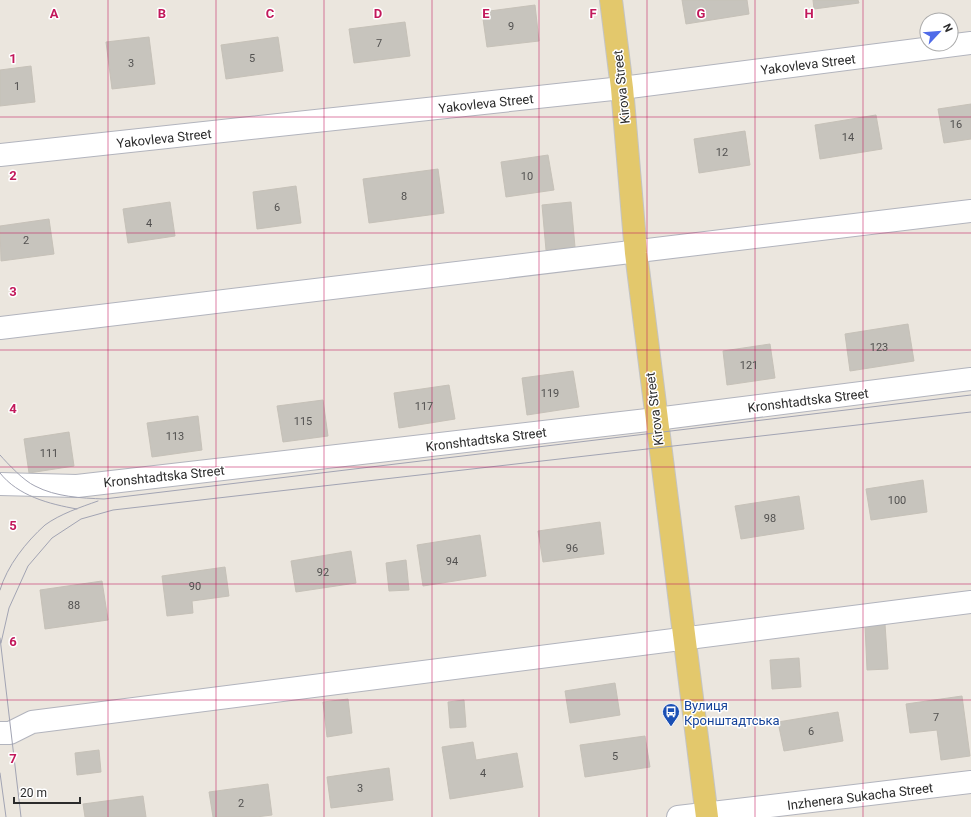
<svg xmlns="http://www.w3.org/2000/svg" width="971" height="817" font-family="Roboto,sans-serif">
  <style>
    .building { fill: #c7c4bd; stroke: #c6c1b8 }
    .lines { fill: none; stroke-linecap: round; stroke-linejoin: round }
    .minor-casing { stroke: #b2b4bd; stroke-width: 24 }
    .major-casing { stroke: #c4c4c4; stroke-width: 24 }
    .minor { stroke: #fff; stroke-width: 22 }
    .major { stroke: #e3c86c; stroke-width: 22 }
    .tram { stroke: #a2a4b3; stroke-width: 1 }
    .grid { fill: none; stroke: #c2185b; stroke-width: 1; stroke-opacity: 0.55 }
    .labels { text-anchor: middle; stroke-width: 3; stroke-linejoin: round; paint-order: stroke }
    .number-label { font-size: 11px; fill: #525150 }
    .street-label { font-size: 13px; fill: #2b2b2b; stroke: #fff }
    .transit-label { font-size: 13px; fill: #164399; stroke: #fff; text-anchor: start }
    .grid-label { font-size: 13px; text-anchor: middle; font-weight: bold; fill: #c2185b; stroke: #fff; stroke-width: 3; stroke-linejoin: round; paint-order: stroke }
  </style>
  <rect width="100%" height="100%" fill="#ebe6de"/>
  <path class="building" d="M 682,0 L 747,0 L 749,14 L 686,24 Z
    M 813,0 L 858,0 L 859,3 L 814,9 Z
    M 535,5 L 539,41 L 487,47 L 482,12 Z
    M 405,22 L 410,56 L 354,63 L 349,29 Z
    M 149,37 L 155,84 L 112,89 L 106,42 Z
    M 278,37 L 283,71 L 226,79 L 221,45 Z
    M 31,66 L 35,102 L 0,106 L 0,70 Z
    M 971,104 L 971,139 L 944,143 L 938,109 Z
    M 876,115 L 882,149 L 820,159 L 815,125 Z
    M 745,131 L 750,165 L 699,173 L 694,139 Z
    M 548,155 L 554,190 L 506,197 L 501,162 Z
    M 438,169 L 444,213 L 369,223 L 363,179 Z
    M 296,186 L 301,223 L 257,229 L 253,192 Z
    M 170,202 L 175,236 L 128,243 L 123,209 Z
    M 571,202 L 575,247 L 546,250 L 542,205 Z
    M 49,219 L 54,254 L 1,261 L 0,226 Z
    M 908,324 L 914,361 L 850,371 L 845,334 Z
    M 770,344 L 775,378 L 727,385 L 723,351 Z
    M 573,371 L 579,407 L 527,415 L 522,378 Z
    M 449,385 L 455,419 L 399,428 L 394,393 Z
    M 323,400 L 328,436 L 283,442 L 277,406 Z
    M 198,416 L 202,450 L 152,457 L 147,423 Z
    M 69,432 L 74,466 L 29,473 L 24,439 Z
    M 923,480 L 927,512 L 871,520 L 866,489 Z
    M 799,496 L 804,529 L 741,539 L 735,506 Z
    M 600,522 L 604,554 L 543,562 L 538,531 Z
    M 480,535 L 486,576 L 423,586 L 417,545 Z
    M 351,551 L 356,583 L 296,592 L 291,561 Z
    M 406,560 L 409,590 L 389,591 L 386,563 Z
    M 225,567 L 229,596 L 192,601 L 193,613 L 167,616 L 162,576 Z
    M 102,581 L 108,620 L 45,629 L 40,590 Z
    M 885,624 L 888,669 L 867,670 L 865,625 Z
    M 799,658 L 801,687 L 772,689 L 770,660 Z
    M 615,683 L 620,715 L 570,723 L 565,691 Z
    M 962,696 L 970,756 L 941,760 L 937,730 L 910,733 L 906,704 Z
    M 348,699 L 352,733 L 327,737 L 323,702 Z
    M 464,700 L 466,727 L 450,728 L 448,702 Z
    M 838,712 L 843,741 L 784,751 L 778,722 Z
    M 645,736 L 650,767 L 585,777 L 580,745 Z
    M 473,742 L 476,760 L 517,753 L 523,787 L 450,799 L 442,747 Z
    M 99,750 L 101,772 L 77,775 L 75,753 Z
    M 389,768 L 393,800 L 331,808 L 327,777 Z
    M 268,784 L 272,815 L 256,817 L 213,817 L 209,792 Z
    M 143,796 L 146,817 L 85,817 L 83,804 Z"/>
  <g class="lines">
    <defs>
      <path id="minor" d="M 0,155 L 622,88 L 971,43
        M 0,328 L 971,211
        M 0,484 L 77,486 L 656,419 L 971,379
        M 0,733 L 10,733 L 32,722 L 971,602
        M 678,817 L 971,782"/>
      <path id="major" d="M 611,0 L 622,88 L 636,253 L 707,817"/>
    </defs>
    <use href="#minor" class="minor-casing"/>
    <use href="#major" class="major-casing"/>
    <use href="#minor" class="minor"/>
    <use href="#major" class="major"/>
    <path class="tram" d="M 0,455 C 8,464 24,481 35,486 C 56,497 81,498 104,499 L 971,395
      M 0,473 C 18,496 49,504 77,509
      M 0,590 C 7,566 26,542 45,525 C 60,514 81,507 98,501
      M 0,638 L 21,817
      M 1,643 L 9,608 L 28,566 L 52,538 L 81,519 L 113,510 L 971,412
      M 0,773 L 6,817"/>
  </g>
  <path class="grid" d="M 108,0 L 108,817M 216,0 L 216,817M 324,0 L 324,817M 432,0 L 432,817M 539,0 L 539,817M 647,0 L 647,817M 755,0 L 755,817M 863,0 L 863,817M 0,117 L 971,117M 0,233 L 971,233M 0,350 L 971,350M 0,467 L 971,467M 0,584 L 971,584M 0,700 L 971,700"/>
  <defs>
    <symbol id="bus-pin" viewBox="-11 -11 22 30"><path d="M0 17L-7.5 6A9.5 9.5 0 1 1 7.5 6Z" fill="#1a4fb4" stroke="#fff"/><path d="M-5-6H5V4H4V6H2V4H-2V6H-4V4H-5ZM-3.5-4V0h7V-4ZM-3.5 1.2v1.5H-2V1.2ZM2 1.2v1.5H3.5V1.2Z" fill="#fff"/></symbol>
  </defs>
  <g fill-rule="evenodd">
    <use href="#bus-pin" x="661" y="702" width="20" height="27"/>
  </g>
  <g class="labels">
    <g class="number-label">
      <text x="511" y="30">9</text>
      <text x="379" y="47">7</text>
      <text x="252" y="62">5</text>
      <text x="131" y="67">3</text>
      <text x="17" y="90">1</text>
      <text x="956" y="128">16</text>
      <text x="848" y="141">14</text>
      <text x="722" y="156">12</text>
      <text x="527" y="180">10</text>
      <text x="404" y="200">8</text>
      <text x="277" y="211">6</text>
      <text x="149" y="227">4</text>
      <text x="26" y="244">2</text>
      <text x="879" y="351">123</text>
      <text x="749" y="369">121</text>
      <text x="550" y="397">119</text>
      <text x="424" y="410">117</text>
      <text x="303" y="425">115</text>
      <text x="175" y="440">113</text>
      <text x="49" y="457">111</text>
      <text x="897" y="504">100</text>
      <text x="770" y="522">98</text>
      <text x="572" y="552">96</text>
      <text x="452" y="565">94</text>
      <text x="323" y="576">92</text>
      <text x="195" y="590">90</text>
      <text x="74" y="609">88</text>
      <text x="936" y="721">7</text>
      <text x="811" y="735">6</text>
      <text x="615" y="760">5</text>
      <text x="483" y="777">4</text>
      <text x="360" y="792">3</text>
      <text x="241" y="807">2</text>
    </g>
    <g class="street-label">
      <text transform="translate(808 64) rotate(-7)" y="5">Yakovleva Street</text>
      <text transform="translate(621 87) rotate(-96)" y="5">Kirova Street</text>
      <text transform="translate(486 103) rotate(-6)" y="5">Yakovleva Street</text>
      <text transform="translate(164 138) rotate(-6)" y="5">Yakovleva Street</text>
      <text transform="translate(808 400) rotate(-7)" y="5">Kronshtadtska Street</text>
      <text transform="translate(654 409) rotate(-97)" y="5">Kirova Street</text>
      <text transform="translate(486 439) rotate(-7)" y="5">Kronshtadtska Street</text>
      <text transform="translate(164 476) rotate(-6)" y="5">Kronshtadtska Street</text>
      <text transform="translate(860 796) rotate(-7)" y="5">Inzhenera Sukacha Street</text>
    </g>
    <g class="transit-label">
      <text x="684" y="710">Вулиця<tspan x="684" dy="15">Кронштадтська</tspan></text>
    </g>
  </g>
  <g class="grid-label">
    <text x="54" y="18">A</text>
    <text x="162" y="18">B</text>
    <text x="270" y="18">C</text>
    <text x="378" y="18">D</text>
    <text x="486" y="18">E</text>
    <text x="593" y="18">F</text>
    <text x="701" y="18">G</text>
    <text x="809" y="18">H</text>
    <text x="13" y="63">1</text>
    <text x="13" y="180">2</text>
    <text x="13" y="296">3</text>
    <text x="13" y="413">4</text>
    <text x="13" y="530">5</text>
    <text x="13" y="646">6</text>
    <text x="13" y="763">7</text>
  </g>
  <g transform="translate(939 32) rotate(64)"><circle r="19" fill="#ffffff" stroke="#aaaaaa"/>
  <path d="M0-3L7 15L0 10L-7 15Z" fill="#4f6be8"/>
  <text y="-6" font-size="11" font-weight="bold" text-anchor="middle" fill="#2b2b2b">N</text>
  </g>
  <path d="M14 797v6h66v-6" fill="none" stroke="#2b2b2b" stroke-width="2"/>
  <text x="20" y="797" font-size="12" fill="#2b2b2b" stroke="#ffffff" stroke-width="3" paint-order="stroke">20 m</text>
</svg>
